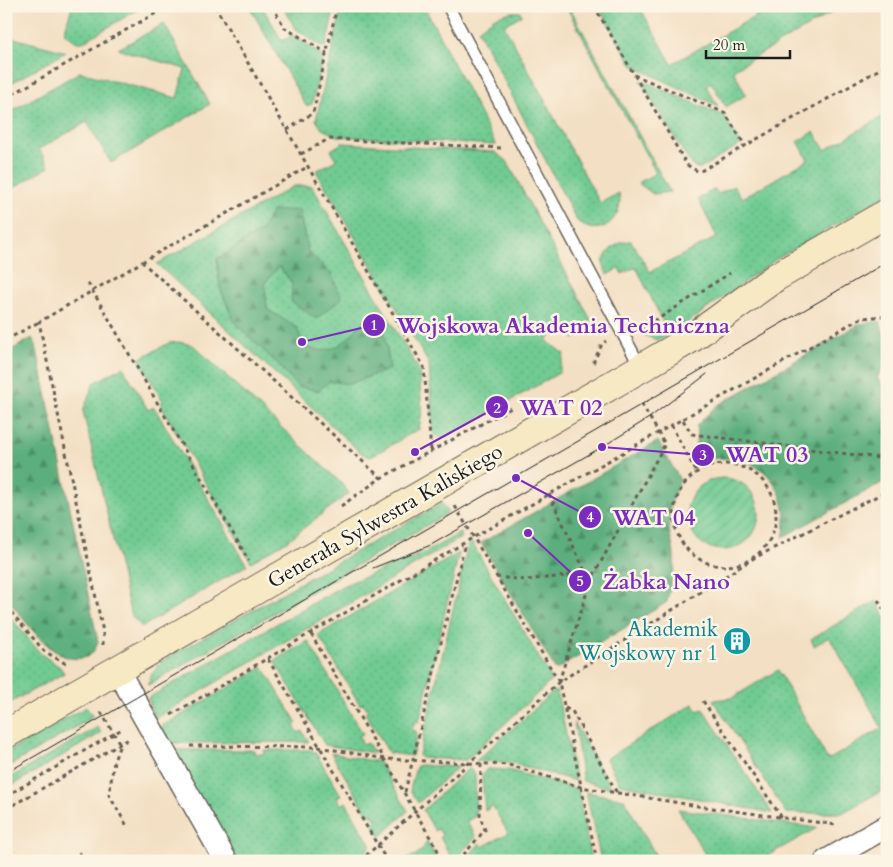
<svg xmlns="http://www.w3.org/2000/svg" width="893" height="867" font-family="Cardo,serif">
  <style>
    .grass { fill: url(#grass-dots); stroke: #467458 }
    .forest { fill: url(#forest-firs); stroke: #3c664c }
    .garden { fill: url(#garden-furrows); stroke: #467458 }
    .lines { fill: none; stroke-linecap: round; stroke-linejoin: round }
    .lane-casing { stroke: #676056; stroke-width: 14 }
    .street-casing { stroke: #676056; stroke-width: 25 }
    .secondary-casing { stroke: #676056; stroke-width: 30 }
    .path { stroke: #676056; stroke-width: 3; stroke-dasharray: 4 4; stroke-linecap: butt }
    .lane { stroke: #fff; stroke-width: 11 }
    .street { stroke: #fff; stroke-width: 22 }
    .secondary { stroke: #f6e9c3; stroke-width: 28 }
    .tram { stroke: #1c1c1c; stroke-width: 1 }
    .labels { text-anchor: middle; stroke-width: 5; stroke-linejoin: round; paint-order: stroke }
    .street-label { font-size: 21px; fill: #1c1c1c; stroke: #fcf5e5 }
    .culture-label { font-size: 21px; fill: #0d838f; stroke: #fcf5e5; text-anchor: end }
    .leader { fill: none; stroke: #7b2cbf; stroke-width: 2 }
    .callout-dot { fill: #7b2cbf; stroke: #fcf5e5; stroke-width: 2 }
    .mark-label { font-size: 15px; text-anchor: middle; font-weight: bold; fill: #fff }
    .callout-label { font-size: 22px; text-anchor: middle; font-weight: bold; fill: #7b2cbf; stroke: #fcf5e5; stroke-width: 5; stroke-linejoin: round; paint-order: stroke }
  </style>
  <defs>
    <pattern id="grass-dots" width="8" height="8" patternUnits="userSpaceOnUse" patternTransform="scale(1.25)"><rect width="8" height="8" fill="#71cb93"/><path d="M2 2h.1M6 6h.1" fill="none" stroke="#61ae7e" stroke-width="1.8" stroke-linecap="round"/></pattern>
    <pattern id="forest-firs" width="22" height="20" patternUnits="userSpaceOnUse" patternTransform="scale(1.25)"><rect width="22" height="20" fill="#5caf7d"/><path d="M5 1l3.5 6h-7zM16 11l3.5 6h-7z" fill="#4b8e66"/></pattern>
    <pattern id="garden-furrows" width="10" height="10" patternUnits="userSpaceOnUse" patternTransform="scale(1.25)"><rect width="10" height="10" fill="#71cb93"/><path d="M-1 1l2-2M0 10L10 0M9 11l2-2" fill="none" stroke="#61ae7e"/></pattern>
  </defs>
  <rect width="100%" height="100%" fill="#fcf5e5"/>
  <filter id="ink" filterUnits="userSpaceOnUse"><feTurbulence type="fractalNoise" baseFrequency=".02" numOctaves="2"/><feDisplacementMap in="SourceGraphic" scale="10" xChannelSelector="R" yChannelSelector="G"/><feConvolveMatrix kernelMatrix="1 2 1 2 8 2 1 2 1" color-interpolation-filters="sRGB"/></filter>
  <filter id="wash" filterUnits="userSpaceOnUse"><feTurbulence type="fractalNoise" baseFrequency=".0096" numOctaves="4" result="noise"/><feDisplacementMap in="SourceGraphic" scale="20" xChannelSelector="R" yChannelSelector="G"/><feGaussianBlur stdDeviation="1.12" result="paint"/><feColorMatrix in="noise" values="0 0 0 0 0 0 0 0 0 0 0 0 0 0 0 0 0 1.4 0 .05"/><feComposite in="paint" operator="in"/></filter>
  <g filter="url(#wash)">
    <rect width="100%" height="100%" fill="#f3dfc3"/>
    <path class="grass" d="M 72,6 L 144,6 L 83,42 L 77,42 L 64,33 Z
      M 249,6 L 262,6 L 282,41 L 293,35 L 319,53 L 323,59 L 312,104 L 306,106 Z
      M 282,6 L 335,6 L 326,46 L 322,47 L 296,29 Z
      M 342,6 L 424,6 L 496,145 L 337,136 L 322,129 L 316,120 Z
      M 566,6 L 569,6 L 670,192 L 653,194 L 638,183 L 656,173 Z
      M 598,6 L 639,6 L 672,64 L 773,6 L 843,6 L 733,70 L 746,95 L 726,107 L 711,82 L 706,86 L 718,106 L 633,66 Z
      M 511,12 L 520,12 L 522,15 L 504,25 L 600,203 L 619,193 C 625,218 599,241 577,221 L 478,30 L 495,17 Z
      M 164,24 L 210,104 L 111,163 L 87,122 L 39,149 L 49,167 L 6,192 L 6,114 L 80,72 L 177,98 L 185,69 L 118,49 Z
      M 6,36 L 66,52 L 6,86 Z
      M 640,80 L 724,116 L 741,144 L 700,169 L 692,166 Z
      M 887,114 L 887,195 L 778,258 L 676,331 L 657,340 L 644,335 L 640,329 L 646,326 L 651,334 L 665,326 L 636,267 L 622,274 L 619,268 L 607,275 L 603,263 C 606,250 618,241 631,241 L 650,272 L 717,237 L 698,199 L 715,189 L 718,194 L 734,186 L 742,198 L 808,160 L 798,141 L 814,132 L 825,150 Z
      M 342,143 L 495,152 L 507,161 L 591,320 L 575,339 L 558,326 L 547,341 L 564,354 L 559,373 L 441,440 L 433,432 L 429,364 L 316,171 L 336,160 L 331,150 Z
      M 294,186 L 312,186 L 419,370 L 422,412 L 419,429 L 370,457 L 361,453 L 157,264 Z
      M 179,342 L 193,345 L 341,483 L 349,493 L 287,541 L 251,562 L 160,404 L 163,401 L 139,359 L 169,343 Z
      M 123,367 L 148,410 L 154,407 L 247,565 L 142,627 L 131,616 L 83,411 L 94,383 Z
      M 442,503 L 448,513 L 148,685 L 151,675 L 162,661 Z
      M 460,533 L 462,537 L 154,719 L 148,698 L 342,586 L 428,551 Z
      M 472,543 L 552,680 L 466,760 L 421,758 L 419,755 L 468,545 Z
      M 459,553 L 419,722 L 416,721 L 412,729 L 417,732 L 412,756 L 389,753 L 365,713 L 368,710 L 363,703 L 360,705 L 318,635 Z
      M 876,601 L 887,619 L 887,788 L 842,813 L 786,813 L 713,700 L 732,698 L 778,670 L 828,760 L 882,728 L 829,637 L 814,646 L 811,639 Z
      M 6,612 L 41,654 L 60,667 L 64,673 L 6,705 Z
      M 308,641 L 363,734 L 359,736 L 363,745 L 368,743 L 374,753 L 325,745 L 274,661 Z
      M 263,667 L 297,723 L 294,725 L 298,733 L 302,731 L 309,742 L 168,743 L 159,728 Z
      M 554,691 L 557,692 L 576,781 L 508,762 L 476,761 Z
      M 693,704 L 698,711 L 703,709 L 772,813 L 620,784 L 606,759 Z
      M 86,707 L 93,717 L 6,768 L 6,752 Z
      M 574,723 L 611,788 L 583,781 Z
      M 98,727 L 101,733 L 6,789 L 6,780 Z
      M 177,750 L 255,750 L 255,754 L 264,754 L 264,750 L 310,750 L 315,752 L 341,795 L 337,797 L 341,805 L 346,802 L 371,846 L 356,861 L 242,861 L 228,854 L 172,753 Z
      M 331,753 L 379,762 L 408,811 L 380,837 L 373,823 L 376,820 L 371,813 L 368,815 Z
      M 419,765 L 458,767 L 418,803 L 410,790 L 416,767 Z
      M 469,768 L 475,774 L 476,816 L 467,821 L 476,837 L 453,861 L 440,837 L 442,835 L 438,829 L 435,831 L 423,810 Z
      M 487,769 L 508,770 L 578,789 L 591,861 L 464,861 L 480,843 L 482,847 L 508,833 L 493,806 L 485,811 L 482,776 Z
      M 586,792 L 624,799 L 659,861 L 601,861 Z
      M 678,809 L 817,828 L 758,861 L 709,861 Z
      M 427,841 L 438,861 L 395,861 C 408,859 420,857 427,841 Z"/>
    <path class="forest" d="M 299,210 L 308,251 L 331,274 L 342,298 L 316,319 L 291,301 L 292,283 L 279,266 L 265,283 L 267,309 L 297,328 L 304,346 C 333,359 346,341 363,322 L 384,330 L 390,369 L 349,384 L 330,381 L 318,391 L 297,386 L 278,364 L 234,322 L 220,288 L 217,259 L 261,231 L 272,211 Z
      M 880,321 L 887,343 L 887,360 L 877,378 L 887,389 L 887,480 L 783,537 C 791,504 775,468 740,460 C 729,457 717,459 705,458 L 696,444 L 697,425 L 716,406 L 860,324 Z
      M 32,338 L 36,345 L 98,642 C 95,650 92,656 83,658 C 52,665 24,618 6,597 L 6,353 Z
      M 658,441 L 680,480 C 673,495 667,512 669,529 C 671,542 676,554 674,568 C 673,579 669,591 667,602 L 556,670 L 481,543 Z"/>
    <path class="garden" d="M687 514a36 36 0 1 1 72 0a36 36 0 1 1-72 0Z"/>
  </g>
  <g filter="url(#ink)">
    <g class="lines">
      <defs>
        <path id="lane" d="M 448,6 L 641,368"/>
        <path id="street" d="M 117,669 L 226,861
          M 826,861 L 887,826"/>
        <path id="secondary" d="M 6,734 L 641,368 L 692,338 L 776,277 L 887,213"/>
      </defs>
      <use href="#lane" class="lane-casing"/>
      <use href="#street" class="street-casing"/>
      <use href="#secondary" class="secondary-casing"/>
      <path class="path" d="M 215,6 L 424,367 L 431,451
        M 272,6 L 285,28 L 327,53
        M 594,6 L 687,165 L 699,172 L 887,65
        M 634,75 L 725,113 L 746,147
        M 6,98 L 158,12
        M 287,130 L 313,113 L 337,6
        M 301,154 L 329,139 L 502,148
        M 142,262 L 309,166
        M 88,283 L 249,561
        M 638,324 L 658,319 L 730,273
        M 6,340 L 39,322
        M 593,363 L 602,344 L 606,341
        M 683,420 L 692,434 L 887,459
        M 671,425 L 697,473
        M674 515a51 51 0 1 1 102 0a51 51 0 1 1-102 0Z
        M 549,494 L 590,582
        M 341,506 L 381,478 L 513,407
        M 455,506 L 559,682 L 597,861
        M 496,577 L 526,580 L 585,574
        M 878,600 L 887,614
        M 6,606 L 44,651 L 68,665
        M 311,634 L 444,861
        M 103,645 L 103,632 L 39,322 L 142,262 L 381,478
        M 268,659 L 387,861
        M 559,682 L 590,582 L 665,444 L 640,401
        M 703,701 L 782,818
        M 565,708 L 572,711 L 617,793
        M 101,712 L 120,744 L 114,761 L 109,795 L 127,826
        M 171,715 L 481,533 L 861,318 L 887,316
        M 190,746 L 318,747 L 386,759 L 509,765 L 581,787 L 698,806 L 837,825
        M 405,792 L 465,543
        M 6,796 L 122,729
        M 6,809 L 129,739
        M 79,852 L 84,861
        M 360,861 L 559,682 L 754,558 L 887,491
        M 458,861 L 485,830 L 480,816 L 481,764"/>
      <use href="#lane" class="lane"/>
      <use href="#street" class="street"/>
      <use href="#secondary" class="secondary"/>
      <path class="tram" d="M 373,568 L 431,545 L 602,447 L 649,418 L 707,374
        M 6,773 L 887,262"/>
    </g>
  </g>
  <defs>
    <symbol id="building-disc" viewBox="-11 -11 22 22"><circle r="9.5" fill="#0f9aa8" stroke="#fcf5e5"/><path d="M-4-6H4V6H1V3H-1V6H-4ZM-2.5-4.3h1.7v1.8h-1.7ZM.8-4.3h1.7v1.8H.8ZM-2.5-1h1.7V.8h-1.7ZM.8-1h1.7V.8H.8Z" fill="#fff"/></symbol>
  </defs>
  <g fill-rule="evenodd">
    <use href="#building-disc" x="721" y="625" width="32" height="32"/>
  </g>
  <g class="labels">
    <g class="street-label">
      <text transform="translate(385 516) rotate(-30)" y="7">Generała Sylwestra Kaliskiego</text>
    </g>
    <g class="culture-label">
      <text x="718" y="636">Akademik<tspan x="718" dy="24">Wojskowy nr 1</tspan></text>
    </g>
  </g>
  <path class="leader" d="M302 342L374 325M415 452L497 407M602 447L703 455M516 478L590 517M528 533L580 581"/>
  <g class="callout-dot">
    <circle cx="302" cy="342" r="5"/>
    <circle cx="415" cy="452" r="5"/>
    <circle cx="602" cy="447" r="5"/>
    <circle cx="516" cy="478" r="5"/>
    <circle cx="528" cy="533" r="5"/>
    <circle cx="374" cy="325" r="12"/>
    <circle cx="497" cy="407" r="12"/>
    <circle cx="703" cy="455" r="12"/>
    <circle cx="590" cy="517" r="12"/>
    <circle cx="580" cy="581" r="12"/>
  </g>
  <g class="mark-label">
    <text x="374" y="330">1</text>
    <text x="497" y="413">2</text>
    <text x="703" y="460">3</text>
    <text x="590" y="522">4</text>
    <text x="580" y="586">5</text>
  </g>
  <g class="callout-label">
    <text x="563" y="333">Wojskowa Akademia Techniczna</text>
    <text x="561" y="415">WAT 02</text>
    <text x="767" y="462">WAT 03</text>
    <text x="654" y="525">WAT 04</text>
    <text x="666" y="589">Żabka Nano</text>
  </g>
  <rect width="893" height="867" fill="none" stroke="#fcf5e5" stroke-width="25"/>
  <path d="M706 50v8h84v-8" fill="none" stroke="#1c1c1c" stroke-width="2.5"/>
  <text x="713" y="50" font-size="15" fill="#1c1c1c" stroke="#fcf5e5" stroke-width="4" paint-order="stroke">20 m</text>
</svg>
